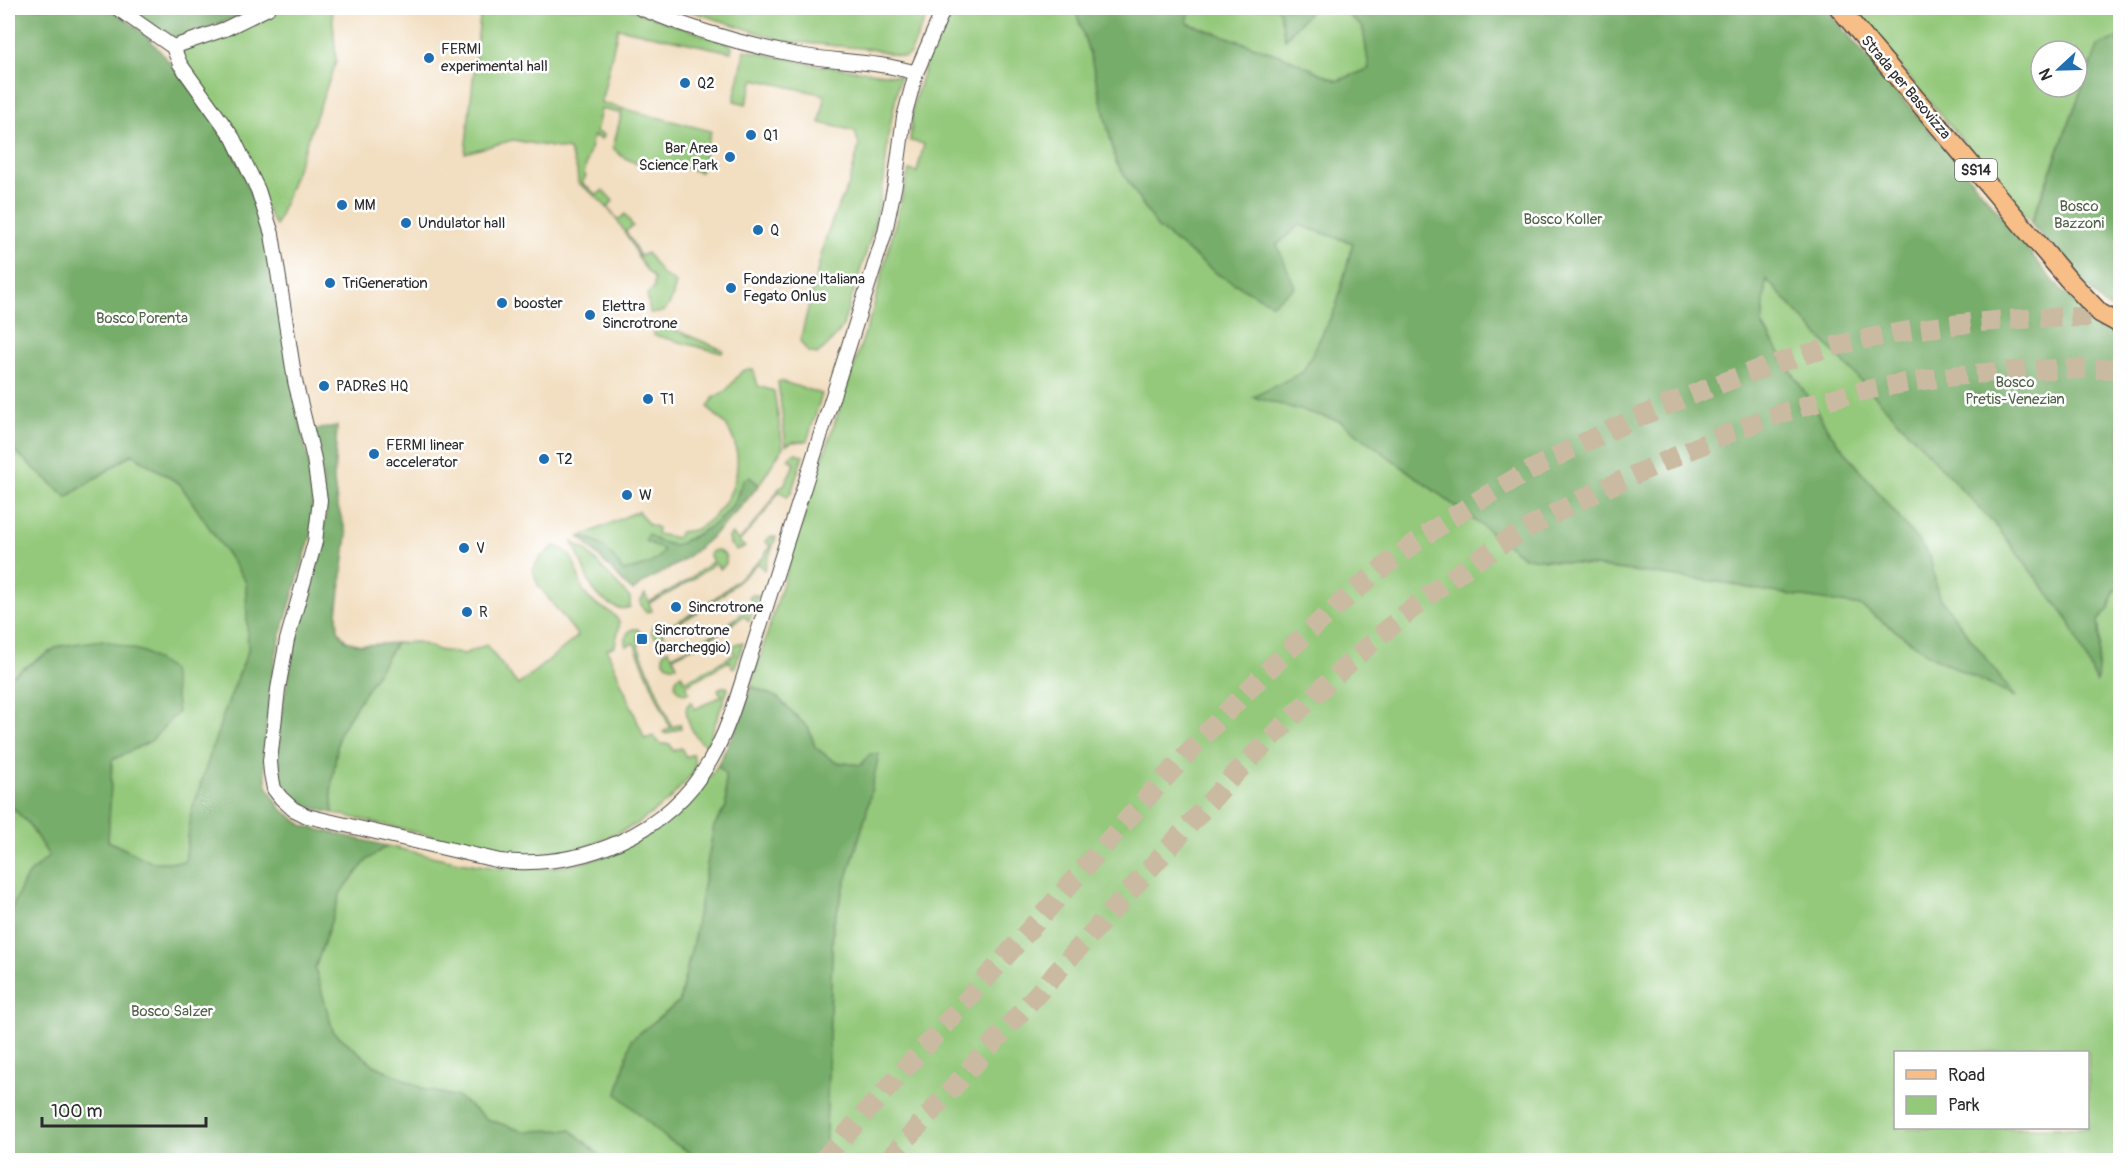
<svg xmlns="http://www.w3.org/2000/svg" width="2128" height="1168" font-family="Pangolin,sans-serif">
  <style>
    .green { fill: #94c97b; stroke: #607a53; stroke-width: 1.5; fill-rule: evenodd }
    .forest { fill: #77ad6b; stroke: #516c4b; stroke-width: 1.5 }
    .lines { fill: none; stroke-linecap: round; stroke-linejoin: round }
    .highway-tunnel { stroke: #cabaa2; stroke-width: 20; stroke-dasharray: 20 10; stroke-linecap: butt }
    .minor-casing { stroke: #494641; stroke-width: 16 }
    .major-casing { stroke: #494641; stroke-width: 21 }
    .minor { stroke: #fff; stroke-width: 14 }
    .major { stroke: #f7be87; stroke-width: 18 }
    .poi-dot { fill: #1f6fb2; stroke: #fff; stroke-width: 2 }
    .labels { text-anchor: middle; stroke-width: 5; stroke-linejoin: round; paint-order: stroke }
    .shield { fill: #fff; stroke: #6b6b6b; stroke-width: 1.5 }
    .shield-label { font-size: 14px; font-weight: bold; fill: #2b2b2b }
    .poi-label { font-size: 15px; fill: #2b2b2b; stroke: #fff; text-anchor: start }
    .street-label { font-size: 15px; fill: #2b2b2b; stroke: #fff }
    .park-label { font-size: 15px; fill: #506247; stroke: #fff }
  </style>
  <rect width="100%" height="100%" fill="#fff"/>
  <filter id="ink" filterUnits="userSpaceOnUse"><feTurbulence type="fractalNoise" baseFrequency=".0167" numOctaves="2"/><feDisplacementMap in="SourceGraphic" scale="12" xChannelSelector="R" yChannelSelector="G"/><feConvolveMatrix kernelMatrix="1 2 1 2 8 2 1 2 1" color-interpolation-filters="sRGB"/></filter>
  <filter id="wash" filterUnits="userSpaceOnUse"><feTurbulence type="fractalNoise" baseFrequency=".008" numOctaves="4" result="noise"/><feDisplacementMap in="SourceGraphic" scale="24" xChannelSelector="R" yChannelSelector="G"/><feGaussianBlur stdDeviation="1.35" result="paint"/><feColorMatrix in="noise" values="0 0 0 0 0 0 0 0 0 0 0 0 0 0 0 0 0 1.4 0 .05"/><feComposite in="paint" operator="in"/></filter>
  <g filter="url(#wash)">
    <rect width="100%" height="100%" fill="#f2dec0"/>
    <path class="green" d="M 276,8 L 332,8 L 336,62 L 276,226 L 180,55 L 182,50 L 268,13 Z
      M 481,8 L 627,8 L 729,44 L 732,47 L 731,52 L 618,28 L 601,103 L 711,131 L 700,172 L 675,165 L 658,166 L 638,164 L 623,157 L 613,148 L 622,111 L 619,111 L 619,113 L 601,109 L 596,132 L 604,135 L 601,139 L 593,136 L 584,174 L 586,176 L 582,183 L 597,195 L 603,190 L 613,201 L 608,207 L 618,220 L 625,214 L 633,226 L 626,231 L 640,256 L 647,253 L 661,273 L 676,283 C 672,299 670,316 650,313 L 647,294 L 654,288 L 654,278 C 639,265 635,247 624,231 C 613,212 596,195 578,183 L 577,170 L 569,150 L 513,140 L 465,153 Z
      M 681,8 L 930,8 L 910,54 L 904,57 L 871,49 L 784,41 Z
      M 952,8 L 1071,8 L 1077,15 L 1091,58 L 1116,162 L 1157,227 L 1219,275 L 1277,245 L 1299,225 L 1353,243 L 1336,307 L 1303,372 L 1254,397 L 1340,421 L 1524,557 L 1733,584 L 1748,588 L 1861,606 L 1931,656 L 2014,696 L 1938,595 L 1930,556 L 1831,434 L 1762,325 L 1766,279 L 1998,528 L 2069,621 L 2096,681 L 2100,639 L 2098,621 L 2109,609 L 2114,590 L 2120,589 L 2120,1160 L 825,1160 L 833,924 L 866,815 L 861,765 L 835,762 L 815,747 L 809,729 L 778,698 L 751,686 L 811,493 L 873,309 L 909,170 L 917,172 L 924,144 L 910,141 L 913,106 L 927,60 ZM 1896,1052 L 2088,1052 L 2088,1128 L 1896,1128 Z
      M 1190,8 L 1279,8 L 1285,39 L 1309,12 L 1317,8 L 1341,8 L 1363,28 L 1369,69 L 1337,81 L 1287,58 L 1187,23 Z
      M 1851,8 L 2120,8 L 2120,37 L 2098,46 L 2031,222 ZM 2041,51 L 2077,51 L 2077,87 L 2041,87 Z
      M 745,50 L 816,65 L 900,76 L 888,137 L 884,180 L 872,234 L 842,328 L 830,343 L 817,354 L 808,352 L 800,341 L 825,240 L 835,213 L 849,184 L 859,146 L 855,131 L 820,123 L 825,95 L 754,79 L 746,104 L 734,101 Z
      M 658,325 L 673,329 L 723,350 L 722,353 L 653,335 L 655,327 Z
      M 749,369 L 753,369 L 758,386 L 774,391 L 783,447 L 759,485 L 750,477 L 739,489 L 735,502 L 715,524 L 675,546 L 658,541 L 664,550 C 655,566 639,567 623,571 L 594,540 L 580,537 L 638,511 L 648,524 L 658,528 L 657,534 L 677,538 L 680,532 C 686,531 693,531 698,528 C 732,509 750,462 727,427 C 723,419 713,415 708,407 L 714,397 L 726,391 L 742,371 Z
      M 780,381 L 822,394 L 807,441 L 792,442 L 786,445 L 778,382 Z
      M 8,445 L 67,497 L 132,454 L 180,484 L 246,582 L 248,651 L 224,713 L 191,813 L 185,862 L 151,862 L 108,841 L 112,760 L 151,741 L 59,646 L 8,678 Z
      M 796,453 L 803,456 L 791,493 L 787,497 L 779,491 L 766,511 L 739,542 L 745,547 L 736,550 L 730,544 L 729,537 L 732,534 L 739,541 L 765,511 L 780,487 L 784,485 L 795,463 L 788,459 L 791,455 Z
      M 771,537 L 776,537 L 764,570 L 758,563 C 730,591 698,615 662,631 L 665,638 L 659,640 L 652,634 L 652,628 L 657,621 L 661,629 C 702,613 734,583 766,555 L 765,553 L 771,547 L 765,541 Z
      M 572,542 L 587,551 L 630,598 L 630,607 C 618,613 601,600 594,590 C 585,578 582,558 572,542 Z
      M 554,546 C 579,551 575,578 586,595 C 593,607 616,610 619,623 C 620,630 615,639 615,646 L 607,649 L 645,739 L 653,736 L 661,744 L 670,744 L 673,751 L 681,748 L 686,757 L 693,754 L 695,763 L 694,772 L 668,801 L 637,824 L 584,848 L 544,855 L 509,854 L 333,813 L 331,791 L 339,733 L 396,643 L 418,642 L 438,650 L 464,654 L 486,645 L 518,685 L 578,636 L 538,585 L 533,570 L 539,559 Z
      M 718,550 L 725,555 C 728,562 726,565 720,569 L 715,563 C 695,579 673,593 649,603 L 652,611 L 647,612 L 643,609 L 640,602 L 645,594 L 649,602 L 684,583 L 713,561 L 709,555 L 712,551 Z
      M 751,595 L 758,595 L 749,621 L 744,616 L 706,641 L 673,657 L 677,666 C 670,667 665,665 663,658 L 664,652 L 668,649 L 672,656 C 701,642 729,626 753,604 L 749,597 Z
      M 633,629 L 638,629 L 641,634 L 637,637 L 640,644 L 638,646 L 672,727 L 680,724 L 681,728 L 666,734 L 663,732 L 670,728 L 634,643 L 626,646 C 623,640 627,631 633,629 Z
      M 738,643 L 743,643 L 735,667 L 733,668 L 729,661 L 686,685 L 689,692 L 684,694 L 677,690 L 675,684 L 676,679 L 681,674 L 685,682 L 735,654 L 731,647 Z
      M 721,687 L 727,687 L 728,689 L 707,745 C 695,742 684,717 687,706 L 691,702 L 695,709 L 722,696 L 718,690 Z
      M 718,765 L 725,774 L 726,807 L 714,826 L 693,943 L 679,1002 L 631,1040 L 667,1139 L 703,1160 L 605,1160 L 571,1130 L 522,1131 L 487,1119 L 458,1097 L 426,1090 L 374,1065 L 333,1031 L 315,969 L 341,892 L 367,860 L 387,846 C 419,853 452,862 485,866 C 583,879 661,847 718,765 Z
      M 8,803 L 28,823 L 49,856 L 27,876 L 8,916 Z"/>
    <path class="forest" d="M 8,8 L 111,8 L 146,35 L 216,117 L 242,171 L 262,223 L 313,486 L 312,532 L 280,638 L 274,664 L 263,753 L 267,786 L 280,808 L 304,826 L 387,846 L 367,860 L 341,892 L 315,968 L 333,1031 L 374,1065 L 426,1090 L 458,1097 L 487,1119 L 522,1131 L 571,1130 L 605,1160 L 8,1160 L 8,916 L 27,876 L 49,856 L 28,823 L 8,803 L 8,678 L 59,646 L 103,640 L 144,652 L 172,670 L 178,712 L 151,741 L 112,760 L 108,841 L 151,862 L 185,862 L 191,813 L 224,713 L 248,651 L 246,582 L 180,484 L 132,454 L 67,497 L 8,445 Z
      M 123,8 L 260,8 L 178,39 L 168,39 Z
      M 1071,8 L 1136,8 L 1142,11 L 1146,8 L 1190,8 L 1187,23 L 1287,58 L 1337,81 L 1369,69 L 1363,28 L 1341,8 L 1825,8 C 1880,73 1936,137 1991,203 C 2031,251 2064,306 2120,337 L 2120,589 L 2114,590 L 2109,609 L 2098,621 L 2100,639 L 2097,683 L 2069,621 L 1998,528 L 1766,279 L 1762,325 L 1831,434 L 1930,556 L 1938,595 L 2015,697 L 1931,656 L 1861,606 L 1747,588 L 1733,584 L 1524,557 L 1340,421 L 1253,397 L 1303,372 L 1336,307 L 1353,243 L 1299,225 L 1277,245 L 1295,287 L 1272,304 L 1219,275 L 1157,227 L 1116,162 L 1091,58 L 1077,15 Z
      M 1279,8 L 1317,8 L 1309,12 L 1285,39 Z
      M 2120,37 L 2120,314 L 2103,304 L 2031,224 L 2098,46 Z
      M 337,426 L 334,481 L 337,504 L 347,535 L 337,614 L 338,630 L 346,641 L 361,645 L 396,643 L 339,733 L 331,791 L 333,813 C 308,808 298,802 280,784 L 278,754 L 280,721 L 298,624 L 315,567 L 326,516 L 320,462 L 313,430 Z
      M 750,477 L 759,485 C 735,515 709,543 677,564 C 663,573 645,579 633,591 L 624,583 L 580,537 C 603,542 611,552 623,571 C 639,567 655,566 664,550 L 645,541 L 648,534 L 658,541 L 675,546 C 696,535 723,524 735,501 C 739,494 740,486 744,479 Z
      M 751,686 L 778,698 L 809,729 L 815,747 L 835,762 L 861,765 L 870,754 L 879,754 L 866,815 L 833,924 L 825,1160 L 703,1160 L 667,1139 L 617,1094 L 631,1040 L 679,1002 L 693,943 L 714,826 L 726,807 L 725,774 L 718,765 L 741,718 Z"/>
  </g>
  <g filter="url(#ink)">
    <g class="lines">
      <path class="highway-tunnel" d="M 823,1160 C 911,1062 999,964 1087,865 C 1176,764 1266,664 1370,578 C 1466,499 1570,445 1684,398 C 1741,375 1800,353 1861,340 C 1945,322 2032,316 2118,317
        M 888,1160 L 1234,775 C 1310,698 1387,622 1476,561 C 1534,521 1596,491 1659,464 C 1710,441 1761,418 1815,403 C 1912,375 2020,367 2120,369"/>
      <defs>
        <path id="minor" d="M 117,8 L 173,47 L 180,64 L 233,138 L 258,190 L 272,234 L 295,381 L 314,459 L 320,500 L 315,542 L 287,640 L 278,689 L 270,761 L 271,773 L 274,789 L 281,798 L 293,809 L 307,816 L 500,861 C 582,869 667,835 710,761 C 722,741 730,720 737,698 L 885,232 L 895,184 L 904,117 L 916,73 L 944,8
          M 640,8 C 691,29 744,45 798,55 C 838,62 877,61 916,73
          M 173,47 L 225,29 L 268,8"/>
        <path id="major" d="M 1839,8 L 2067,278 L 2100,313 L 2120,324"/>
      </defs>
      <use href="#minor" class="minor-casing"/>
      <use href="#major" class="major-casing"/>
      <use href="#minor" class="minor"/>
      <use href="#major" class="major"/>
    </g>
  </g>
  <g class="poi-dot">
    <circle cx="429" cy="58" r="6"/>
    <circle cx="685" cy="83" r="6"/>
    <circle cx="751" cy="135" r="6"/>
    <circle cx="730" cy="157" r="6"/>
    <circle cx="342" cy="205" r="6"/>
    <circle cx="406" cy="223" r="6"/>
    <circle cx="758" cy="230" r="6"/>
    <circle cx="330" cy="283" r="6"/>
    <circle cx="731" cy="288" r="6"/>
    <circle cx="502" cy="303" r="6"/>
    <circle cx="590" cy="315" r="6"/>
    <circle cx="324" cy="386" r="6"/>
    <circle cx="648" cy="399" r="6"/>
    <circle cx="374" cy="454" r="6"/>
    <circle cx="544" cy="459" r="6"/>
    <circle cx="627" cy="495" r="6"/>
    <circle cx="464" cy="548" r="6"/>
    <circle cx="676" cy="607" r="6"/>
    <circle cx="467" cy="612" r="6"/>
    <rect x="636" y="633" width="12" height="12" rx="3"/>
  </g>
  <g class="labels">
    <rect class="shield" x="1955" y="159" width="42" height="22" rx="4.5"/>
    <g class="shield-label">
      <text x="1976" y="175">SS14</text>
    </g>
    <g class="poi-label">
      <text x="441" y="54">FERMI<tspan x="441" dy="17">experimental hall</tspan></text>
      <text x="697" y="88">Q2</text>
      <text x="763" y="140">Q1</text>
      <text x="718" y="153" text-anchor="end">Bar Area<tspan x="718" dy="17">Science Park</tspan></text>
      <text x="354" y="210">MM</text>
      <text x="418" y="228">Undulator hall</text>
      <text x="770" y="235">Q</text>
      <text x="743" y="284">Fondazione Italiana<tspan x="743" dy="17">Fegato Onlus</tspan></text>
      <text x="342" y="288">TriGeneration</text>
      <text x="514" y="308">booster</text>
      <text x="602" y="311">Elettra<tspan x="602" dy="17">Sincrotrone</tspan></text>
      <text x="336" y="391">PADReS HQ</text>
      <text x="660" y="404">T1</text>
      <text x="386" y="450">FERMI linear<tspan x="386" dy="17">accelerator</tspan></text>
      <text x="556" y="464">T2</text>
      <text x="639" y="500">W</text>
      <text x="476" y="553">V</text>
      <text x="688" y="612">Sincrotrone</text>
      <text x="479" y="617">R</text>
      <text x="654" y="635">Sincrotrone<tspan x="654" dy="17">(parcheggio)</tspan></text>
    </g>
    <g class="street-label">
      <text transform="translate(1906 87) rotate(50)" y="5">Strada per Basovizza</text>
    </g>
    <g class="park-label">
      <text x="2079" y="211">Bosco<tspan x="2079" dy="17">Bazzoni</tspan></text>
      <text x="1563" y="224">Bosco Koller</text>
      <text x="142" y="323">Bosco Porenta</text>
      <text x="2015" y="387">Bosco<tspan x="2015" dy="17">Pretis-Venezian</tspan></text>
      <text x="172" y="1016">Bosco Salzer</text>
    </g>
  </g>
  <rect width="2128" height="1168" fill="none" stroke="#fff" stroke-width="30"/>
  <rect x="1894" y="1051" width="195" height="78" fill="#ffffff" stroke="#aaaaaa" stroke-width="1.5"/>
  <rect x="1906" y="1070" width="30" height="9" fill="#f7be87" stroke="#aaaaaa" stroke-width="1.5"/>
  <text x="1948" y="1081" font-size="18" fill="#2b2b2b">Road</text>
  <rect x="1906" y="1096" width="30" height="18" fill="#94c97b" stroke="#aaaaaa" stroke-width="1.5"/>
  <text x="1948" y="1111" font-size="18" fill="#2b2b2b">Park</text>
  <g transform="translate(2059 69) rotate(248)"><circle r="28" fill="#ffffff" stroke="#aaaaaa" stroke-width="1.5"/>
  <path d="M0-4.5L10 22L0 15L-10 22Z" fill="#1f6fb2"/>
  <text y="-9" font-size="16" font-weight="bold" text-anchor="middle" fill="#2b2b2b">N</text>
  </g>
  <path d="M42 1117v9h164v-9" fill="none" stroke="#2b2b2b" stroke-width="3"/>
  <text x="51" y="1117" font-size="18" fill="#2b2b2b" stroke="#ffffff" stroke-width="4.5" paint-order="stroke">100 m</text>
</svg>
